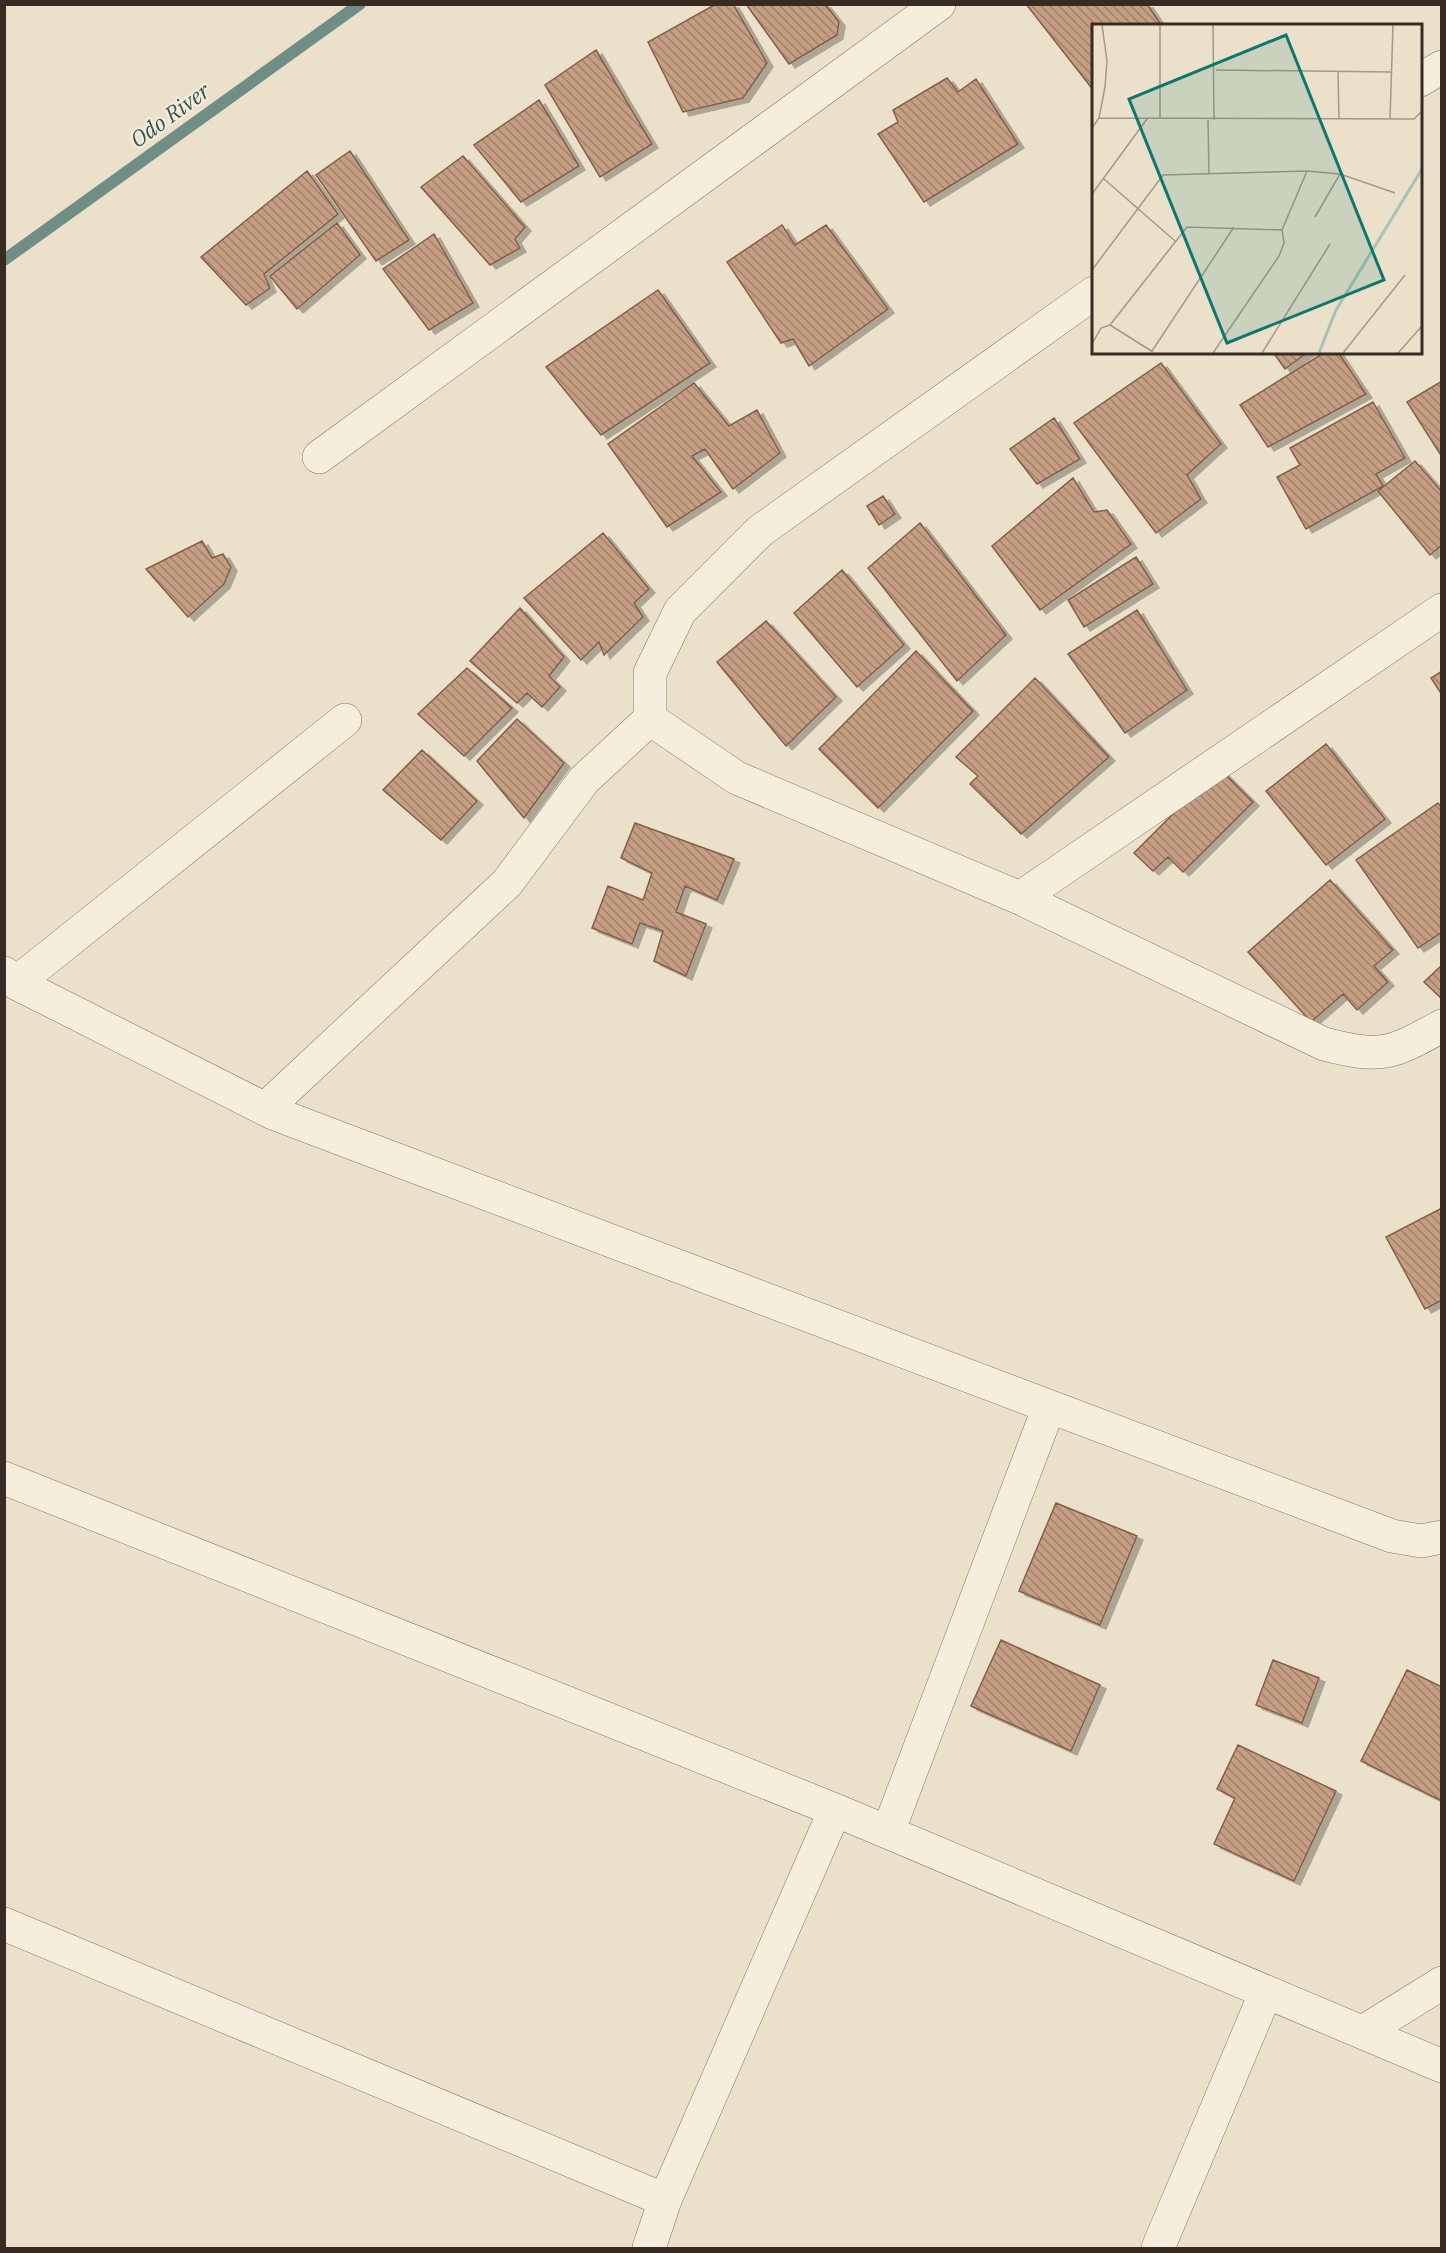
<svg xmlns="http://www.w3.org/2000/svg" width="1446" height="2253" font-family="'IBM Plex Serif',serif">
  <style>
    .lines { fill: none; stroke-linecap: round; stroke-linejoin: round }
    .stream { stroke: #718e86; stroke-width: 12 }
    .building { fill: url(#building-back-hatch); stroke: #835f48; stroke-width: 1.5; filter: url(#shadow) }
    .minor-casing { stroke: #867460; stroke-width: 34 }
    .minor { stroke: #f6eedd; stroke-width: 33 }
    .labels { text-anchor: middle; stroke-width: 4.5; stroke-linejoin: round; paint-order: stroke }
    .water-label { font-size: 22px; font-style: italic; fill: #335654; stroke: #f3ebd9 }
    .inset-river { fill: none; stroke: #aac0b9; stroke-width: 3 }
    .inset-road { fill: none; stroke: #a39987; stroke-width: 1.5 }
    .view { fill: #0f766e; fill-opacity: 0.15; stroke: #0f766e; stroke-width: 3 }
    .inset-edge { fill: none; stroke: #382c22; stroke-width: 3 }
  </style>
  <defs>
    <pattern id="building-back-hatch" width="6" height="6" patternUnits="userSpaceOnUse" patternTransform="scale(1.5)"><rect width="6" height="6" fill="#c69e84"/><path d="M-1 5l2 2M0 0l6 6M5-1l2 2" fill="none" stroke="#a2816c"/></pattern>
    <filter id="shadow"><feDropShadow dx="6" dy="4" stdDeviation="0" flood-color="#0004"/></filter>
  </defs>
  <rect width="100%" height="100%" fill="#ebe1ca"/>
  <g class="lines">
    <path class="stream" d="M 4,260 L 360,4"/>
  </g>
  <path class="building" d="M 716,4 L 733,4 L 767,63 L 743,98 L 683,112 L 648,42 Z
    M 746,4 L 825,4 L 839,22 L 837,35 L 789,64 Z
    M 1026,4 L 1147,4 L 1162,26 L 1094,26 L 1094,91 Z
    M 596,50 L 652,144 L 600,177 L 545,85 Z
    M 947,78 L 958,92 L 976,79 L 1018,144 L 924,202 L 878,134 L 898,122 L 893,110 Z
    M 539,100 L 579,166 L 521,202 L 474,145 Z
    M 350,151 L 409,240 L 376,261 L 316,175 Z
    M 463,156 L 525,227 L 515,239 L 520,248 L 490,265 L 421,187 Z
    M 307,171 L 338,214 L 264,274 L 270,288 L 246,305 L 201,257 Z
    M 337,223 L 360,255 L 297,309 L 270,276 Z
    M 782,225 L 795,245 L 826,225 L 888,309 L 809,366 L 793,339 L 781,343 L 727,262 Z
    M 434,234 L 473,303 L 429,330 L 383,269 Z
    M 658,290 L 710,363 L 601,435 L 546,367 Z
    M 1273,352 L 1308,352 L 1285,369 Z
    M 1325,352 L 1338,352 L 1366,394 L 1268,447 L 1240,405 Z
    M 1161,363 L 1221,444 L 1187,475 L 1201,499 L 1156,533 L 1074,423 Z
    M 1442,381 L 1442,457 L 1407,402 Z
    M 694,383 L 729,426 L 757,410 L 780,453 L 733,489 L 705,449 L 692,456 L 721,492 L 667,527 L 608,444 Z
    M 1373,402 L 1405,458 L 1376,474 L 1383,486 L 1306,529 L 1277,477 L 1300,465 L 1290,448 Z
    M 1054,418 L 1080,459 L 1037,484 L 1010,449 Z
    M 1415,461 L 1442,492 L 1442,545 L 1430,555 L 1378,491 Z
    M 1073,478 L 1094,512 L 1107,510 L 1131,544 L 1040,610 L 992,546 Z
    M 883,496 L 895,514 L 879,525 L 867,506 Z
    M 920,523 L 1006,635 L 957,681 L 868,568 Z
    M 603,533 L 649,589 L 634,603 L 643,617 L 604,655 L 599,642 L 581,660 L 524,598 Z
    M 202,541 L 212,558 L 223,554 L 231,567 L 224,584 L 188,617 L 146,569 Z
    M 1136,557 L 1153,584 L 1084,627 L 1068,600 Z
    M 842,570 L 904,645 L 857,687 L 794,613 Z
    M 520,608 L 564,657 L 549,676 L 560,687 L 542,707 L 527,693 L 517,703 L 470,661 Z
    M 1137,610 L 1187,690 L 1125,733 L 1068,654 Z
    M 766,621 L 836,697 L 786,746 L 717,662 Z
    M 916,651 L 973,711 L 878,808 L 819,749 Z
    M 467,668 L 512,708 L 464,756 L 418,714 Z
    M 1442,671 L 1442,695 L 1431,678 Z
    M 1035,678 L 1109,757 L 1021,834 L 970,784 L 978,776 L 956,757 Z
    M 517,719 L 564,763 L 524,818 L 477,761 Z
    M 1326,744 L 1385,819 L 1326,865 L 1266,791 Z
    M 422,750 L 477,801 L 441,840 L 383,790 Z
    M 1219,768 L 1253,802 L 1183,872 L 1168,857 L 1153,871 L 1134,853 Z
    M 1438,803 L 1442,808 L 1442,932 L 1418,948 L 1356,860 Z
    M 635,823 L 734,859 L 717,900 L 685,886 L 676,912 L 706,924 L 686,976 L 654,961 L 663,931 L 640,923 L 632,944 L 592,928 L 608,886 L 643,900 L 652,873 L 621,858 Z
    M 1330,880 L 1393,950 L 1374,966 L 1388,982 L 1357,1010 L 1343,994 L 1311,1022 L 1248,952 Z
    M 1442,965 L 1442,999 L 1424,982 Z
    M 1442,1208 L 1442,1300 L 1425,1309 L 1386,1237 Z
    M 1056,1503 L 1137,1536 L 1100,1625 L 1019,1591 Z
    M 1001,1640 L 1100,1685 L 1071,1751 L 971,1706 Z
    M 1273,1660 L 1319,1678 L 1302,1723 L 1256,1705 Z
    M 1407,1670 L 1442,1687 L 1442,1801 L 1361,1761 Z
    M 1238,1745 L 1336,1791 L 1294,1881 L 1214,1844 L 1235,1798 L 1217,1789 Z"/>
  <g class="lines">
    <defs>
      <path id="minor" d="M 1420,80 L 1442,67
        M 1094,293 L 760,531 L 680,611 L 650,673 L 650,719 L 737,778 L 1020,898 L 1324,1044 C 1383,1059 1390,1054 1442,1026
        M 319,457 L 939,4
        M 1020,898 L 1442,610
        M 4,973 L 16,983 L 273,1113 L 1392,1536 L 1421,1541 L 1442,1537
        M 16,983 L 345,720
        M 265,1109 L 507,883 L 584,780 L 650,719
        M 4,1478 L 835,1810 L 1442,2066
        M 888,1832 L 1049,1407
        M 4,1924 L 665,2200
        M 1363,2032 L 1442,1983
        M 649,2248 L 665,2200 L 835,1810
        M 1158,2248 L 1266,1992"/>
    </defs>
    <use href="#minor" class="minor-casing"/>
    <use href="#minor" class="minor"/>
  </g>
  <g class="labels">
    <g class="water-label">
      <text transform="translate(170 115) rotate(-36)" y="8">Odo River</text>
    </g>
  </g>
  <g transform="translate(1092 24)">
    <rect width="330" height="330" fill="#ebe1ca"/>
    <path class="inset-river" d="M 227,329 L 244,286 L 330,145"/>
    <path class="inset-road" d="M 121,1 L 122,96M 124,46 L 299,48M 246,48 L 247,95M 7,94 L 322,95 L 330,87M 68,95 L 68,1M 298,95 L 301,1M 116,96 L 117,149M 0,104 L 7,94 L 13,63 L 15,37 L 10,1M 12,155 L 83,217M 0,170 L 55,95M 223,193 L 248,150M 190,206 L 215,147M 0,246 L 71,151 L 215,147 L 248,150 L 303,169M 18,301 L 61,328M 0,320 L 9,304 L 18,301 L 95,203 L 190,206 L 192,219 L 187,232 L 121,329M 60,327 L 142,203M 170,329 L 238,220M 251,329 L 313,251M 306,329 L 330,302"/>
    <path class="view" d="M 194,11 L 292,256 L 135,319 L 37,75 Z"/>
    <rect width="330" height="330" class="inset-edge"/>
  </g>
  <rect width="1446" height="2253" fill="none" stroke="#382c22" stroke-width="12"/>
</svg>
